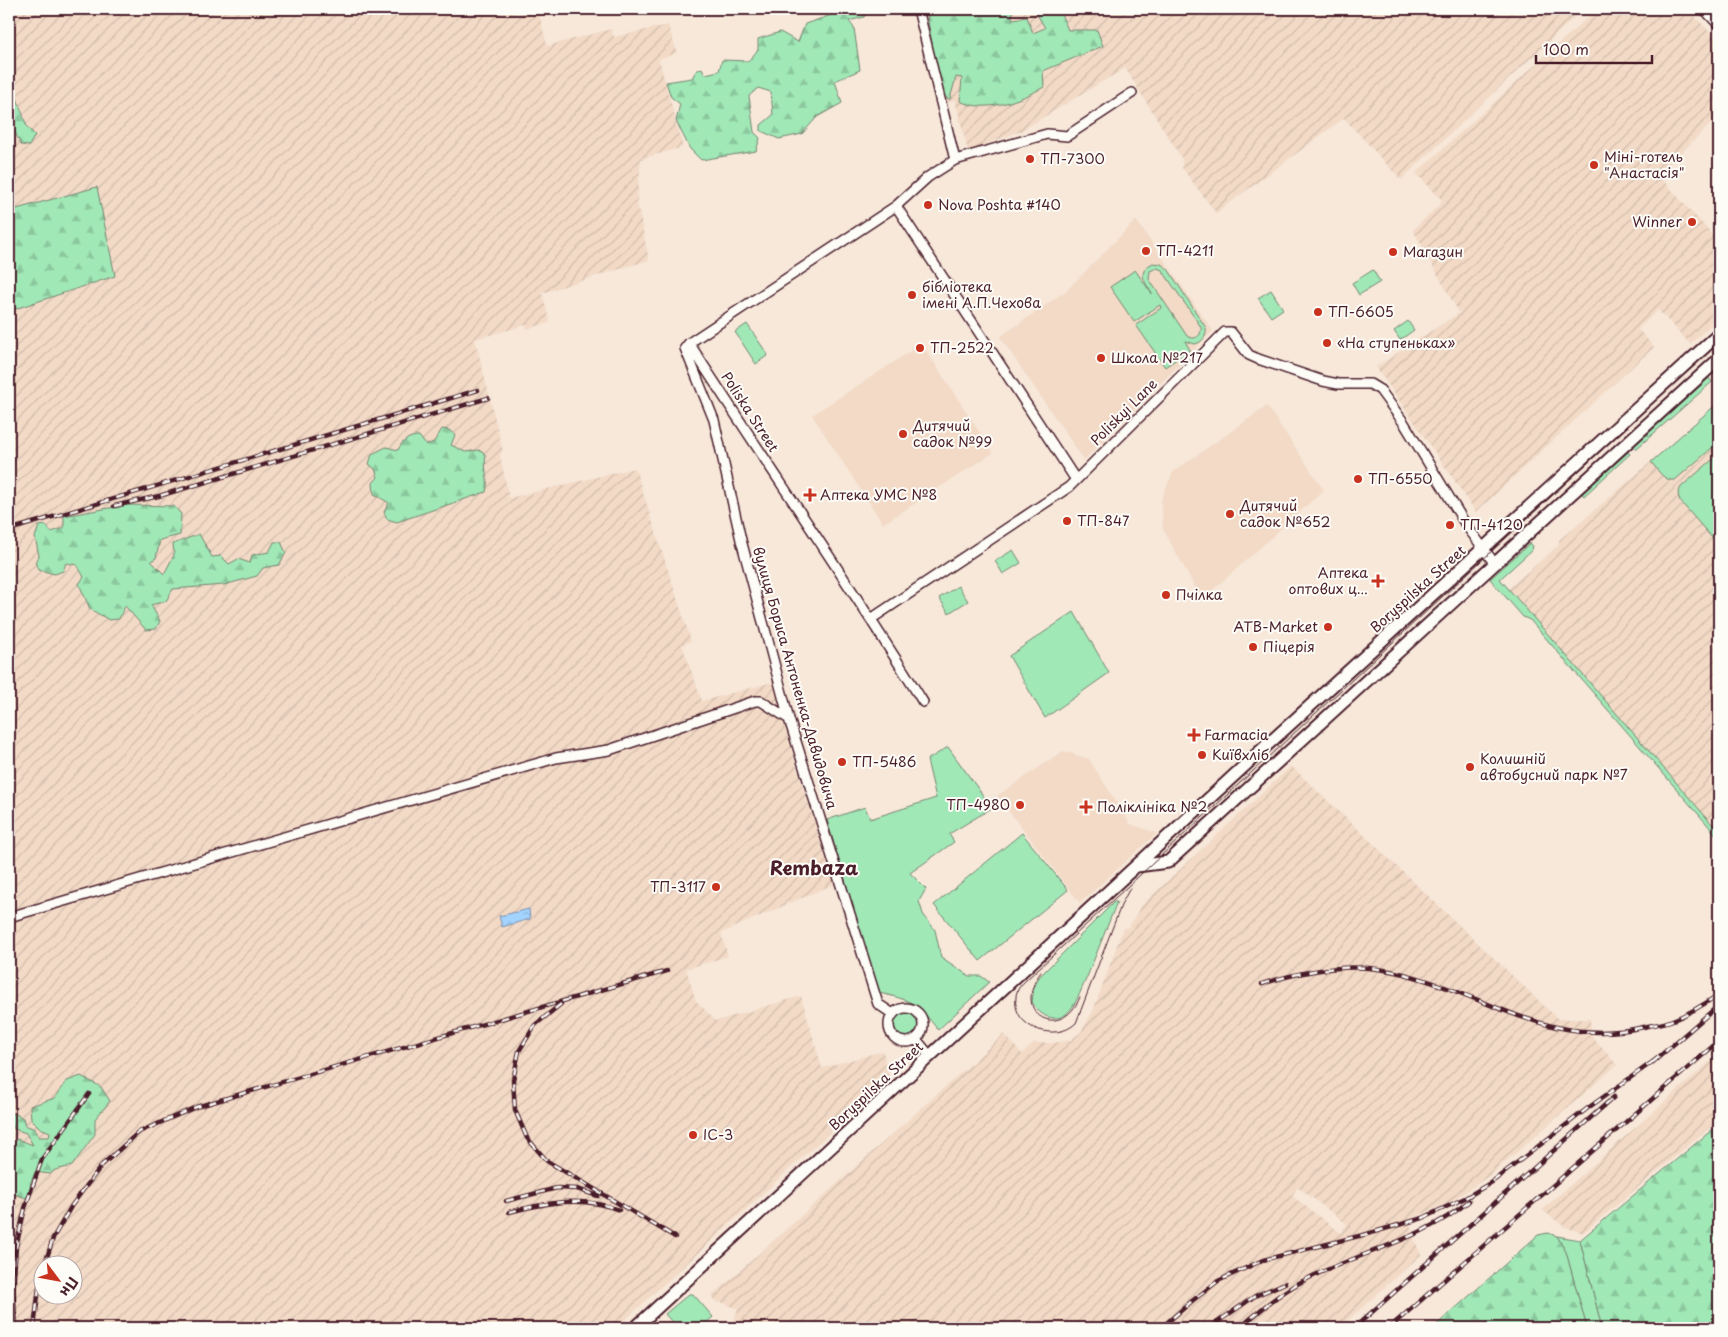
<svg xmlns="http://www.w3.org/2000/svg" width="1728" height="1337" font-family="'Playpen Sans',sans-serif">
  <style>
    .built { fill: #f2dac6 }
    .industrial { fill: url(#industrial-furrows); fill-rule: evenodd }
    .green { fill: #a0e8b6; stroke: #758470; fill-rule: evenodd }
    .forest { fill: url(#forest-firs); stroke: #758470 }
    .water { fill: url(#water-ripples); stroke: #7f8caa }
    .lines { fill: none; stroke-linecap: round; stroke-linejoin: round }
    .minor-casing { stroke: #4a1f2b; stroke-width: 12 }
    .secondary-casing { stroke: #4a1f2b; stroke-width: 15 }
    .minor { stroke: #fdfcf7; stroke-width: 9 }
    .secondary { stroke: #fdfcf7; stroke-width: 11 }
    .tram { stroke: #4a1f2b; stroke-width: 1 }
    .rail-casing { stroke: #4a1f2b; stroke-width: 4.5 }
    .rail { stroke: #fdfcf7; stroke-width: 2.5; stroke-dasharray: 8; stroke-linecap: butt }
    .poi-dot { fill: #c8321e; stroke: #fdfcf7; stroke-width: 2 }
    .labels { text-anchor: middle; stroke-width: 4; stroke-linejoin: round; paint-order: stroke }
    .poi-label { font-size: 14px; fill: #4a1f2b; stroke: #fdfcf7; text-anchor: start }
    .street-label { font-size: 14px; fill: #4a1f2b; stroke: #fdfcf7 }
    .district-label { font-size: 19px; font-weight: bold; fill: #4a1f2b; stroke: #fdfcf7 }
  </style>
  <defs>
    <pattern id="industrial-furrows" width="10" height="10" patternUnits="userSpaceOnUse" patternTransform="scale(1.25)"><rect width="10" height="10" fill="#f2dac6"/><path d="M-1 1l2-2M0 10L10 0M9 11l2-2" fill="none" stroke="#d1bbaa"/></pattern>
    <pattern id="forest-firs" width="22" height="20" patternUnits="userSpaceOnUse" patternTransform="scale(1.25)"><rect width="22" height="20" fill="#a0e8b6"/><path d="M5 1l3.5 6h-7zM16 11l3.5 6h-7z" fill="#8bc79d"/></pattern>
    <pattern id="water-ripples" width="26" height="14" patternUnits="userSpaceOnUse" patternTransform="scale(1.25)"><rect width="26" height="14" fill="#a2d4ff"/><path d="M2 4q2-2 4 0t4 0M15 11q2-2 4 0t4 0" fill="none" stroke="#8db6db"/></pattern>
  </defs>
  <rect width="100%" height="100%" fill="#f7e8da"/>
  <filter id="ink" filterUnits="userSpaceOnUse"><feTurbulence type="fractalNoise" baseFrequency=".02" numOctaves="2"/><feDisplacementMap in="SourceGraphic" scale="10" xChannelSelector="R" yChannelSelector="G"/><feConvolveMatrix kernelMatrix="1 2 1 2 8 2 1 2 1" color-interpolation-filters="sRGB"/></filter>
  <g filter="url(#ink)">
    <path class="built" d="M 1136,220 L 1213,331 L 1084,460 L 1000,337 L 1067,290 Z
      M 922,344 L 993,453 L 883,524 L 812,415 Z
      M 1267,406 L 1324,490 L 1202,600 L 1163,529 L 1161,500 L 1173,472 Z
      M 1063,751 L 1089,759 L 1130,824 L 1157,833 L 1080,903 L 997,796 Z"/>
    <path class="industrial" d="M 9,9 L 538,9 L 547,46 L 611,29 L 614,37 L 668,25 L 677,53 L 659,59 L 683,147 L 641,159 L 637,202 L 649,260 L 542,293 L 550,322 L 548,323 L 527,329 L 526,325 L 475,339 L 503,451 L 500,455 L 509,498 L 635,468 L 691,641 L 682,645 L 702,701 L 773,682 L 794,759 L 834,884 L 721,933 L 728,956 L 686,969 L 696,1001 L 716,1021 L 801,996 L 822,1068 L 883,1051 L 889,1078 L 616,1328 L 9,1328 ZM 42,1264 L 72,1264 L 72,1294 L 42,1294 Z
      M 930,9 L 1583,9 L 1401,180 L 1344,118 L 1216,213 L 1182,168 L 1182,159 L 1125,68 L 1021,131 L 968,151 L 955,100 L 945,103 Z
      M 1597,9 L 1688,9 L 1719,42 L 1719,116 L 1658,175 L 1719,242 L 1719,318 L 1690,344 L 1658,310 L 1638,329 L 1654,347 L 1476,512 L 1376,367 L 1459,313 L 1413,230 L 1443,201 L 1416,173 Z
      M 1719,402 L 1719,832 L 1508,589 L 1559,545 L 1559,540 L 1636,475 Z
      M 1291,766 L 1558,1019 L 1590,1019 L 1591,1035 L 1617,1065 L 1493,1173 L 1452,1201 L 1409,1220 L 1415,1241 L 1421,1255 L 1339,1328 L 738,1328 L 733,1323 L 738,1309 L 721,1302 L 717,1303 L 712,1296 L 1004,1034 L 1022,1054 L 1034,1043 L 1053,1043 L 1071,1040 L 1081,1032 L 1093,1011 L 1123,929 L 1129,927 L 1141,906 ZM 1298,1187 L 1347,1224 L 1341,1233 L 1292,1196 Z
      M 1719,1054 L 1719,1120 L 1583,1233 L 1565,1227 L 1542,1210 Z"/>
    <path class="green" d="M 1153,263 L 1161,264 L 1168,269 L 1206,328 C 1207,336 1203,342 1195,344 L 1185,341 L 1190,350 L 1165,367 L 1136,325 L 1161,308 L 1160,305 L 1134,322 L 1110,287 L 1135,270 L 1152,294 C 1146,283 1135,272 1153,263 ZM 1157,268 L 1162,270 L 1201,327 C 1202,336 1195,341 1187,336 L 1149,279 L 1150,271 Z
      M 1373,270 L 1380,282 L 1359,295 L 1352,283 Z
      M 1271,290 L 1283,309 L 1271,317 L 1258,298 Z
      M 1408,321 L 1414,330 L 1400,340 L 1394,331 Z
      M 747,324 L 768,355 L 756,364 L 735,332 Z
      M 1709,378 L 1712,382 L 1636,449 L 1634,446 Z
      M 1719,402 L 1719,442 L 1675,480 C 1664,482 1658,470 1651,462 Z
      M 1628,452 L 1630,454 L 1584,496 L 1582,494 Z
      M 1719,454 L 1719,546 L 1680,501 L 1678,494 L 1681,487 Z
      M 1530,543 L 1533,546 L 1532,550 L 1500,579 L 1719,832 L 1719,838 L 1530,620 L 1523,617 L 1490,579 Z
      M 1013,550 L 1021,563 L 1003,574 L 995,561 Z
      M 958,586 L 968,601 L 949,613 L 939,598 Z
      M 1074,612 L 1109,673 L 1045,718 L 1009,656 Z
      M 948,747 L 992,808 L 949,834 L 954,842 L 910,873 L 926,889 L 919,901 L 923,914 L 935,930 L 941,957 L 969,976 L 981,976 L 989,982 L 938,1030 C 918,1004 912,1000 879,993 L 827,820 L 865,807 L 870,819 L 936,798 L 927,760 Z
      M 1022,833 L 1068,890 L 980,961 L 934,905 Z
      M 1114,902 L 1117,902 C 1107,927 1097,952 1087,977 C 1082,987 1078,1000 1071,1009 C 1059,1025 1040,1018 1032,1002 L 1034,987 L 1039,977 Z
      M894 1025a12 12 0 1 1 24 0a12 12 0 1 1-24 0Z
      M 1557,1236 L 1580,1240 L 1602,1328 L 1587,1328 L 1566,1252 Z
      M 689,1294 L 693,1294 L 713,1317 L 700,1328 L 677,1328 L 665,1314 Z"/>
    <path class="forest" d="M 849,9 L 868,10 L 864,17 L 849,21 L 854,28 L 860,70 L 835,81 L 842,103 L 817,117 L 802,134 L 779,139 L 761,131 L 761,125 L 773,115 L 771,92 L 758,88 L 749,96 L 754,132 L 760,138 L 756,151 L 701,160 L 690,149 L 676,121 L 680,104 L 671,97 L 666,82 L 692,78 L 696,71 L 702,68 L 705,74 L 719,71 L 722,60 L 748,61 L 758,50 L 758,39 L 780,32 L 798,42 L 805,24 Z
      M 926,9 L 1013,9 L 1012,19 L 1027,17 L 1033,33 L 1045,28 L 1034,9 C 1060,9 1058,6 1068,30 L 1097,30 L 1103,46 L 1043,71 L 1044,87 C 1020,100 986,114 960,101 L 962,78 L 956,77 L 950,99 L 941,96 Z
      M 9,75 L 27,127 L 35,135 L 29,146 L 21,145 L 13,128 L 9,128 Z
      M 97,187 L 115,276 L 9,311 L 9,211 Z
      M 442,429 L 449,430 L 455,435 L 451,445 L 465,452 L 479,450 L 486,455 C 483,470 490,478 486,492 L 397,522 L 387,519 L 384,512 L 389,503 L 374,494 L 373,483 L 378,477 L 375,469 L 369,464 L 372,454 L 386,447 L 398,450 C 402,441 409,436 419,436 L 426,445 L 434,442 Z
      M 126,505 L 174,506 L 181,514 L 180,535 L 160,540 L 156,558 L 151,561 L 164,574 L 174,555 L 173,544 L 199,534 L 212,557 L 221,556 L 229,564 L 238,559 L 250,563 L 252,555 L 269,552 L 274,542 L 281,542 L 286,553 L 279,565 L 263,568 L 257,576 L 224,585 L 173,589 L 166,601 L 151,605 L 160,621 L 156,629 L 146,630 L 125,606 L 119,619 L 109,620 L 90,609 L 79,584 L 84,577 L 77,565 L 66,563 L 63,571 L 55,574 L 39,570 L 35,562 L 39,556 L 35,537 L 39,526 L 46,525 L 51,532 L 64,528 L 64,516 Z
      M 81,1076 L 101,1087 L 110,1101 L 95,1119 L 95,1134 L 72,1166 L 55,1170 L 50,1174 L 35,1172 L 30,1185 L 33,1192 L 26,1198 L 11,1193 L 9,1189 L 9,1165 L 11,1163 L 11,1151 L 17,1139 L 33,1145 L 26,1133 L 14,1129 L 9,1115 L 14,1113 L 23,1118 L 25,1125 L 35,1129 L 39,1137 L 49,1137 L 50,1132 L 40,1128 L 31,1119 L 30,1106 L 55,1098 L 67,1081 Z
      M 1719,1124 L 1719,1328 L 1602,1328 L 1580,1240 Z
      M 1548,1233 L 1557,1236 L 1566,1252 L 1587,1328 L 1433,1328 L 1538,1235 Z"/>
    <path class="water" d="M 529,909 L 530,919 L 502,927 L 499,916 Z"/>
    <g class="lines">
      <defs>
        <path id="minor" d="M 918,9 L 955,160
          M 1704,9 L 1719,25
          M 896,206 L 1076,480
          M 689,343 C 766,463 848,581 923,702
          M 871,619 L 1069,487 L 1225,332 L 1231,332 L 1249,355 L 1258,359 L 1323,381 L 1338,384 L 1370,384 L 1380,390 L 1404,423 L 1466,525 L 1495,564
          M 9,917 L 556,758 L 609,750 L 755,701 L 761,701 L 789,719
          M889 1025a17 17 0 1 1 34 0a17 17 0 1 1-34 0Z
          M 893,1014 L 878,1004 L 789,719 L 741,540 L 714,420 L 685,348 L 689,343 L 896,206 L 928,177 L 955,160 L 1047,134 L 1067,136 L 1132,93
          M 916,1039 L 930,1056"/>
        <path id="secondary" d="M 1137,866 L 1168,862 L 1719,359
          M 635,1328 L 1266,746 L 1719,334"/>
      </defs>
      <use href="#minor" class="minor-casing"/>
      <use href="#secondary" class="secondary-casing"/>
      <use href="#minor" class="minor"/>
      <use href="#secondary" class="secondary"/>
      <path class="tram" d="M 1130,888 L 1122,903 L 1076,1023 C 1056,1043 1011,1028 1016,997 C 1016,990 1021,985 1026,980 L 1719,342
        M 1041,972 C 1009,1015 1062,1042 1080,997"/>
      <defs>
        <path id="rail" d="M 114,506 L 159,496 L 488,398
          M 9,530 L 478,390
          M 1262,984 C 1299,972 1339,964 1378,969 C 1472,982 1541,1051 1644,1027 C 1652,1025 1662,1024 1670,1021 C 1687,1015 1705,1004 1719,994
          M 561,1004 L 535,1025 L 519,1051 L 513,1080 L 515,1110 L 527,1138 L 547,1161 L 675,1237
          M 1653,1062 L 1719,1005
          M 506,1201 L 557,1188 L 577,1189 L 598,1196
          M 509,1212 C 546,1203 582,1195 619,1210
          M 45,1264 L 53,1238 L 72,1205 L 102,1165 L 139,1132 L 196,1107 L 667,971
          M 16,1328 L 13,1289 L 16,1247 L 25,1208 L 42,1159 L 89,1094
          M 34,1328 L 39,1287 L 42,1274
          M 1161,1328 L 1192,1301 L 1218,1281 L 1263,1260 L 1367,1234 L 1423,1218 L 1467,1197 L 1492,1182 L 1588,1108 L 1658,1058
          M 1209,1328 L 1255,1296 L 1285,1283
          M 1240,1328 C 1259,1311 1278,1294 1301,1282 C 1355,1253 1422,1241 1469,1201
          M 1354,1328 L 1614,1097
          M 1389,1328 L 1719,1041"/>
      </defs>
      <use href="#rail" class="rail-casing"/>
      <use href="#rail" class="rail"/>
    </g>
  </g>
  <g class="poi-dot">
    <circle cx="1030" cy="159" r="5"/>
    <circle cx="1594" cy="165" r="5"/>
    <circle cx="928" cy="205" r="5"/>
    <circle cx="1692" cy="222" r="5"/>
    <circle cx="1146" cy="251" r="5"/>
    <circle cx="1393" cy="252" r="5"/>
    <circle cx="912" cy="295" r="5"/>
    <circle cx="1318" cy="312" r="5"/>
    <circle cx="1327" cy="343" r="5"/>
    <circle cx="920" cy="348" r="5"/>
    <circle cx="1101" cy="358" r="5"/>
    <circle cx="903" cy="434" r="5"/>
    <circle cx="1358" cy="479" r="5"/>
    <path d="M807.5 487.5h5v5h5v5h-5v5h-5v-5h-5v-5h5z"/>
    <circle cx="1230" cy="514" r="5"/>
    <circle cx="1067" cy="521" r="5"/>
    <circle cx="1450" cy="525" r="5"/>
    <path d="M1375.5 573.5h5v5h5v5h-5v5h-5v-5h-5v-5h5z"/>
    <circle cx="1166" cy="595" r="5"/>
    <circle cx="1328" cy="627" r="5"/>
    <circle cx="1253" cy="647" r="5"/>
    <path d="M1191.5 727.5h5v5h5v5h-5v5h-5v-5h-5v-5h5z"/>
    <circle cx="1202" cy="755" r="5"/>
    <circle cx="842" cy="762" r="5"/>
    <circle cx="1470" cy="767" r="5"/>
    <circle cx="1020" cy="805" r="5"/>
    <path d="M1083.5 799.5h5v5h5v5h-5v5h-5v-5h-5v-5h5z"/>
    <circle cx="716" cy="887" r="5"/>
    <circle cx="693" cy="1135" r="5"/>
  </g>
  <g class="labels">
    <g class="poi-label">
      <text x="1604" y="162">Міні-готель<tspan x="1604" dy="16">"Анастасія"</tspan></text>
      <text x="1040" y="164">ТП-7300</text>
      <text x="938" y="210">Nova Poshta #140</text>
      <text x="1682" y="227" text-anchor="end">Winner</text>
      <text x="1156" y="256">ТП-4211</text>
      <text x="1403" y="257">Магазин</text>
      <text x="922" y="292">бібліотека<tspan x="922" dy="16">імені А.П.Чехова</tspan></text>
      <text x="1328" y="317">ТП-6605</text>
      <text x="1337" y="348">«На ступеньках»</text>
      <text x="930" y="353">ТП-2522</text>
      <text x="1111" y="363">Школа №217</text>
      <text x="913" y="431">Дитячий<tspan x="913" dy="16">садок №99</tspan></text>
      <text x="1368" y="484">ТП-6550</text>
      <text x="820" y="500">Аптека УМС №8</text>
      <text x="1240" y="511">Дитячий<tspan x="1240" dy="16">садок №652</tspan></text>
      <text x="1077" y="526">ТП-847</text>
      <text x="1460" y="530">ТП-4120</text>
      <text x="1368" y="578" text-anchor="end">Аптека<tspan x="1368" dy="16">оптових ц...</tspan></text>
      <text x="1176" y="600">Пчілка</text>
      <text x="1318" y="632" text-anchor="end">ATB-Market</text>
      <text x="1263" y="652">Піцерія</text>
      <text x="1204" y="740">Farmacia</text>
      <text x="1212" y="760">Київхліб</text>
      <text x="1480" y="764">Колишній<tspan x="1480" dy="16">автобусний парк №7</tspan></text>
      <text x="852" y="767">ТП-5486</text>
      <text x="1010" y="810" text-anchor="end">ТП-4980</text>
      <text x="1097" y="812">Поліклініка №2</text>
      <text x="706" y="892" text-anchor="end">ТП-3117</text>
      <text x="703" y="1140">ІС-3</text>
    </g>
    <g class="street-label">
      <text transform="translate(750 412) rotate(57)" y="5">Poliska Street</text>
      <text transform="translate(1124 412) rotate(-45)" y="5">Poliskyi Lane</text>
      <text transform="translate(1418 589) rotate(-42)" y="5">Boryspilska Street</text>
      <text transform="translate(795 678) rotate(74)" y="5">вулиця Бориса Антоненка-Давидовича</text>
      <text transform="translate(876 1086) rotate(-43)" y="5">Boryspilska Street</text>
    </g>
    <g class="district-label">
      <text x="814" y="875">Rembaza</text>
    </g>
  </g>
  <rect width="1728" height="1337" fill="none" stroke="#fdfcf7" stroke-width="30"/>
  <rect x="15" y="15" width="1698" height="1307" fill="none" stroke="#4a1f2b" stroke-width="2" filter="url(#ink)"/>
  <g transform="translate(58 1280) rotate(122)"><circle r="24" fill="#fdfcf7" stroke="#b5a4a5"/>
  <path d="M0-4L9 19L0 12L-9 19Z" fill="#c8321e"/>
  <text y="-8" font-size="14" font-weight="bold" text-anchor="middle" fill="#4a1f2b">Пн</text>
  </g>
  <path d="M1536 55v8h116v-8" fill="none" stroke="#4a1f2b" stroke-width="2.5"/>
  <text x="1543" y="55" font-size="15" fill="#4a1f2b" stroke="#fdfcf7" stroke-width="4" paint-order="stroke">100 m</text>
</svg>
